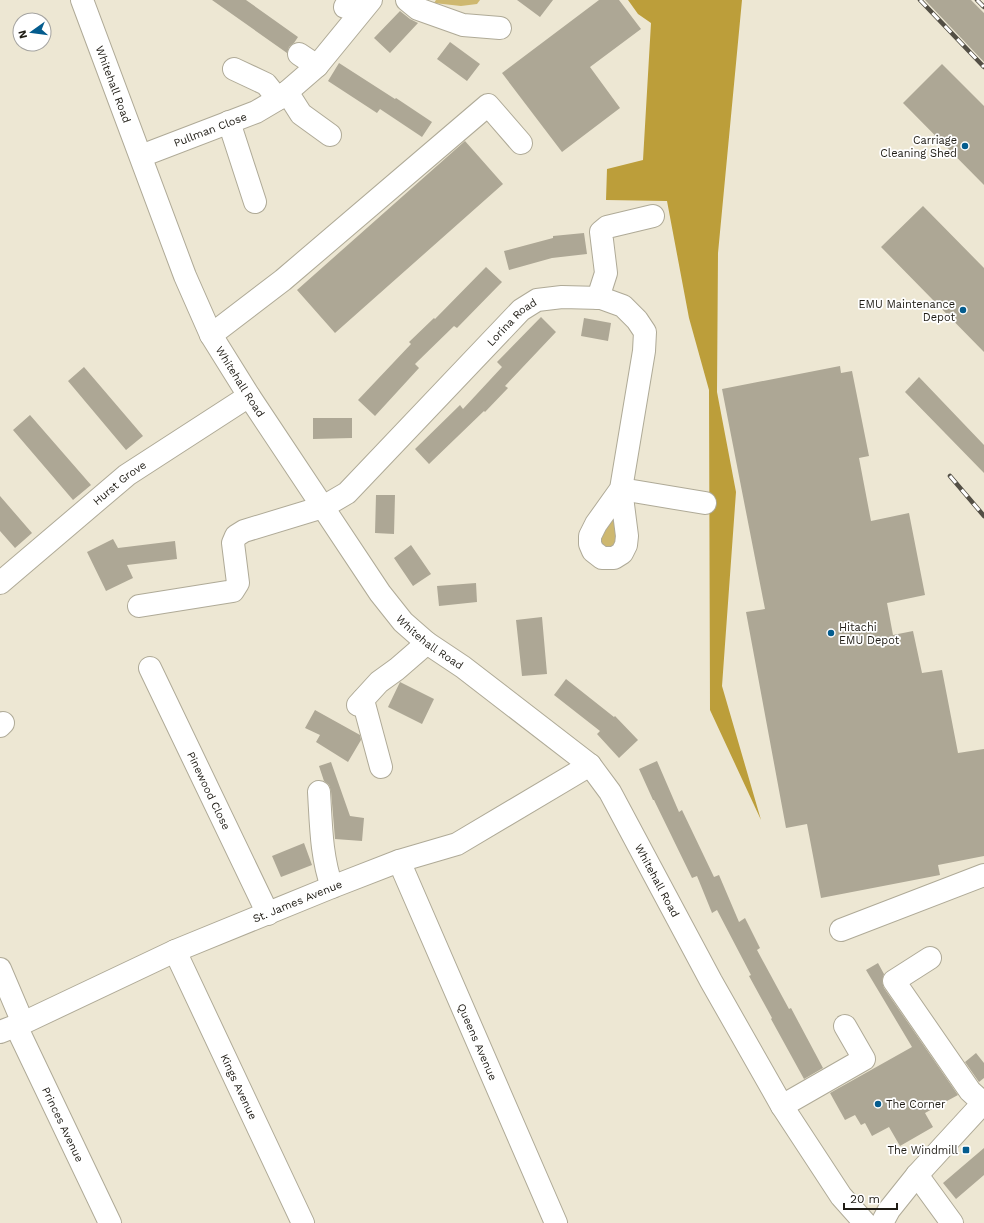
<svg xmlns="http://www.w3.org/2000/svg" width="984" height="1223" font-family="'Work Sans',sans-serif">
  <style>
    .green { fill: #ceb870 }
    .forest { fill: #bc9e3a }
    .building { fill: #ada795 }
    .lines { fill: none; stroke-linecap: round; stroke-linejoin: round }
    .minor-casing { stroke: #afaa97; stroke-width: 24 }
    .major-casing { stroke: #afaa97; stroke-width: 24 }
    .minor { stroke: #fff; stroke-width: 22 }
    .major { stroke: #fff; stroke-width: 22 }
    .rail-casing { stroke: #534f45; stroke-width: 4.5 }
    .rail { stroke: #fff; stroke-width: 3; stroke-dasharray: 9; stroke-linecap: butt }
    .poi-dot { fill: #045c8e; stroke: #fff; stroke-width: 1.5 }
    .labels { text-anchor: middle; stroke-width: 3.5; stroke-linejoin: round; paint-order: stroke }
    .street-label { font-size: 11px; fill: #1f1c15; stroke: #fff }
    .poi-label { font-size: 11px; fill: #1f1c15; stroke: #fff; text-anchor: end }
  </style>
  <rect width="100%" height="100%" fill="#ede7d3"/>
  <path class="green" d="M 436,0 L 480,0 L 477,4 L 461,6 L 434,3 Z
    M 618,502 L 618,550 L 596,548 Z"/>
  <path class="forest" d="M 628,0 L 742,0 L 718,253 L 717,392 L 736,492 L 722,686 L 761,820 L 710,710 L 709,390 L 689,318 L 667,201 L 606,200 L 607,169 L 643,160 L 651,23 L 638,14 Z"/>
  <path class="building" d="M 212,0 L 246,0 L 298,37 L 294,43 L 289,47 L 287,53 Z
    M 517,0 L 553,0 L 540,17 Z
    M 599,0 L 619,0 L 641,29 L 590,67 L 620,108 L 562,152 L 502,73 Z
    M 925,0 L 971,0 L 984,13 L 984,62 Z
    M 400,11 L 410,19 L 418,23 L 390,53 L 374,38 Z
    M 450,42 L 480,64 L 467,81 L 437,59 Z
    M 339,63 L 395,99 L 396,98 L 432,122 L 422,137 L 380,109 L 377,113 L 328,81 Z
    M 942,64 L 984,106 L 984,185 L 903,103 Z
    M 465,141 L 503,184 L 335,333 L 297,290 Z
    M 923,206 L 984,268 L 984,352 L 881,247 Z
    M 584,233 L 587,254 L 552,258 L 509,270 L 504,251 L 553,238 L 553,236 Z
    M 486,267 L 502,282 L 457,328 L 454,326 L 415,364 L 419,368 L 375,416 L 358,400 L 411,344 L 409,342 L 434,318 L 435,319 Z
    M 541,317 L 556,332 L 505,386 L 508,388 L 485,412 L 484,411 L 429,464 L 415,449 L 460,405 L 463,409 L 502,367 L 497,362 Z
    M 584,318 L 611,323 L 608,341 L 581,336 Z
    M 840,366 L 841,373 L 852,371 L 869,456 L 859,458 L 871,521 L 909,513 L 925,595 L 887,603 L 893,635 L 913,631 L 922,673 L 942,670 L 958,753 L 984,749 L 984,856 L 938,865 L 940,875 L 821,898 L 807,824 L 786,828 L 746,612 L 765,609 L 722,389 Z
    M 84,367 L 143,436 L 126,450 L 68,381 Z
    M 919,377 L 984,445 L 984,473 L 905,392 Z
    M 30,415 L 91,485 L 73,500 L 13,430 Z
    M 313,418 L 352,418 L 352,438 L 313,439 Z
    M 376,495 L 395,495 L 394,534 L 375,533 Z
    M 0,496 L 32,533 L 15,548 L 0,531 Z
    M 113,539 L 118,548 L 175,541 L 177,559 L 127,565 L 133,578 L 106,591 L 87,552 Z
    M 411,545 L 431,574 L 413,586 L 394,558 Z
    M 476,583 L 477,602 L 439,606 L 437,586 Z
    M 542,617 L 547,674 L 522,676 L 516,620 Z
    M 566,679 L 614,717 L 615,716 L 638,740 L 619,758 L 597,734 L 600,731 L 554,695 Z
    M 400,682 L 434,699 L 422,724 L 388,707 Z
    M 315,710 L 360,735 L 361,740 L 348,762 L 316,742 L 320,735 L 305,728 Z
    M 657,761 L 679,812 L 682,810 L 714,877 L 719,875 L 739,922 L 745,918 L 760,948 L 757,950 L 789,1009 L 791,1008 L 823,1068 L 804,1079 L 771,1019 L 772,1018 L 749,976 L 751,975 L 717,910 L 712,913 L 697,876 L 692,878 L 654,800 L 653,800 L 639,769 Z
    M 331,762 L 350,816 L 364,818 L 362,841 L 335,839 L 331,791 L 329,785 L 324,781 L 319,766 Z
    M 304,843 L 312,865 L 281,877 L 272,856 Z
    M 878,963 L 884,974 L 882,981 L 884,988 L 958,1095 L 925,1113 L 933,1127 L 900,1146 L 889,1127 L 872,1136 L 865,1123 L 861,1125 L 855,1115 L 845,1120 L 830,1093 L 912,1047 L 866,970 Z
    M 976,1053 L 984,1063 L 984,1078 L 979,1082 L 965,1062 Z
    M 984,1148 L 984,1175 L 956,1199 L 943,1183 Z"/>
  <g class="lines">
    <defs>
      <g id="minor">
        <path id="s1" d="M 82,0 L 185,276 L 211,335 L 249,396 L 380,593 L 403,622 L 427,643 L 463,667 L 590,765 L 610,792 L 711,981 L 782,1106 L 841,1196 L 865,1223"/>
        <path d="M 407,0 L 418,9 L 463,25 L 500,28"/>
        <path d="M 345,7 L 349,0"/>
        <path d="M 299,54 L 317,66"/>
        <path d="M 234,69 L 266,84 L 278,99"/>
        <path d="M 287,92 L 301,114 L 330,135"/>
        <path d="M 229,122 L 255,202"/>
        <path id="s2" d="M 141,156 L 256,112 L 278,99 L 287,92 L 317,66 L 371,0"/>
        <path d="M 598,298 L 606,273 L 601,232 L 607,227 L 653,216"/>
        <path d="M 211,335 L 283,280 L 488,105 L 521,143"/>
        <path d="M 621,489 L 705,503"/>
        <path id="s3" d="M 0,583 L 127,475 L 249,396"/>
        <path id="s4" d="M 139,606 L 233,591 L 238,583 L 233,543 L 236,536 L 244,531 L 323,507 L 347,493 L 521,310 L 537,300 L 562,297 L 601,298 L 623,306 L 637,320 L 645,332 L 644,351 L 621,489 L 627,536 L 626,545 L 622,553 L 614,558 L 602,558 L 593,551 L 590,544 L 590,536 L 596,524 L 621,489"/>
        <path id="s5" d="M 150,668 L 268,914"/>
        <path d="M 363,700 L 381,767"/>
        <path d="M 358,705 L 379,682 L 397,669 L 427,643"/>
        <path d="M 0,726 L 3,723"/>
        <path d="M 319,792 C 321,824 321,856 332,887"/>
        <path id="s6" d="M 399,861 L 556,1223"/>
        <path d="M 841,930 L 984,875"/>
        <path id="s7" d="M 175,951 L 303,1223"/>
        <path d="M 930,958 L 894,981 L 970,1091 L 983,1103"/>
        <path d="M 0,969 L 23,1023"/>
        <path id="s8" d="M 16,1026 L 110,1223"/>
        <path id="s9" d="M 0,1032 L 23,1023 L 175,951 L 332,887 L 399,861 L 457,844 L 590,765"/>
        <path d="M 782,1106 L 864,1059 L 845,1026"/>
        <path d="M 917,1175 L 952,1223"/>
      </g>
      <path id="major" d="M 882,1223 L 889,1210 L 917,1175 L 984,1102"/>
    </defs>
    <use href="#minor" class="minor-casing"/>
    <use href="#major" class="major-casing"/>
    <use href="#minor" class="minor"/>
    <use href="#major" class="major"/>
    <defs>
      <path id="rail" d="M 920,0 L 984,67
        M 977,0 L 984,7
        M 950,476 L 984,516"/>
    </defs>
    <use href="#rail" class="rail-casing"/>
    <use href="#rail" class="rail"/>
  </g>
  <g class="poi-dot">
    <circle cx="965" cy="146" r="4"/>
    <circle cx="963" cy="310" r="4"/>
    <circle cx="831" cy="633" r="4"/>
    <circle cx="878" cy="1104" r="4"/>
    <rect x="962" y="1146" width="8" height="8" rx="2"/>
  </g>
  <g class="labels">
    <g class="street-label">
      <text dy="4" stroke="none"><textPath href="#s1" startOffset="90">Whitehall Road</textPath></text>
      <text dy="4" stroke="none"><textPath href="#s2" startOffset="74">Pullman Close</textPath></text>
      <text dy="4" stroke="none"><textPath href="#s4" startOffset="510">Lorina Road</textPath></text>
      <text dy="4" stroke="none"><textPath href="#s1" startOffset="414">Whitehall Road</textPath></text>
      <text dy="4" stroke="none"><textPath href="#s3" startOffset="156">Hurst Grove</textPath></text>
      <text dy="4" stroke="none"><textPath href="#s1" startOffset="738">Whitehall Road</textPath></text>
      <text dy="4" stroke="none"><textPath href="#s5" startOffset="136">Pinewood Close</textPath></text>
      <text dy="4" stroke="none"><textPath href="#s1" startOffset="1074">Whitehall Road</textPath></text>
      <text dy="4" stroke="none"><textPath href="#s9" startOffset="325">St. James Avenue</textPath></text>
      <text dy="4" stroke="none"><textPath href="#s6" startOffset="197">Queens Avenue</textPath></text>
      <text dy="4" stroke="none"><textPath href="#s7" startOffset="150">Kings Avenue</textPath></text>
      <text dy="4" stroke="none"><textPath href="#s8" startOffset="109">Princes Avenue</textPath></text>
    </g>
    <g class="poi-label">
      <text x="957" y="144">Carriage<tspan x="957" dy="13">Cleaning Shed</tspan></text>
      <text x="955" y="308">EMU Maintenance<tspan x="955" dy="13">Depot</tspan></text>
      <text x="839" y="631" text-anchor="start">Hitachi<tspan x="839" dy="13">EMU Depot</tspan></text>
      <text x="886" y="1108" text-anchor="start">The Corner</text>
      <text x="958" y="1154">The Windmill</text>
    </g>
  </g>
  <g transform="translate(32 32) rotate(256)"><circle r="19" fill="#ffffff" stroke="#a5a4a1"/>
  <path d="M0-3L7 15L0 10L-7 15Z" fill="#045c8e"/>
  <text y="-6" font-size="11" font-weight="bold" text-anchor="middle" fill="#1f1c15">N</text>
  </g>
  <path d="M844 1203v6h53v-6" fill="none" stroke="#1f1c15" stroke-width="2"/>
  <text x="850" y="1203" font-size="12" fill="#1f1c15" stroke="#ffffff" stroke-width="3" paint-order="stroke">20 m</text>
</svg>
